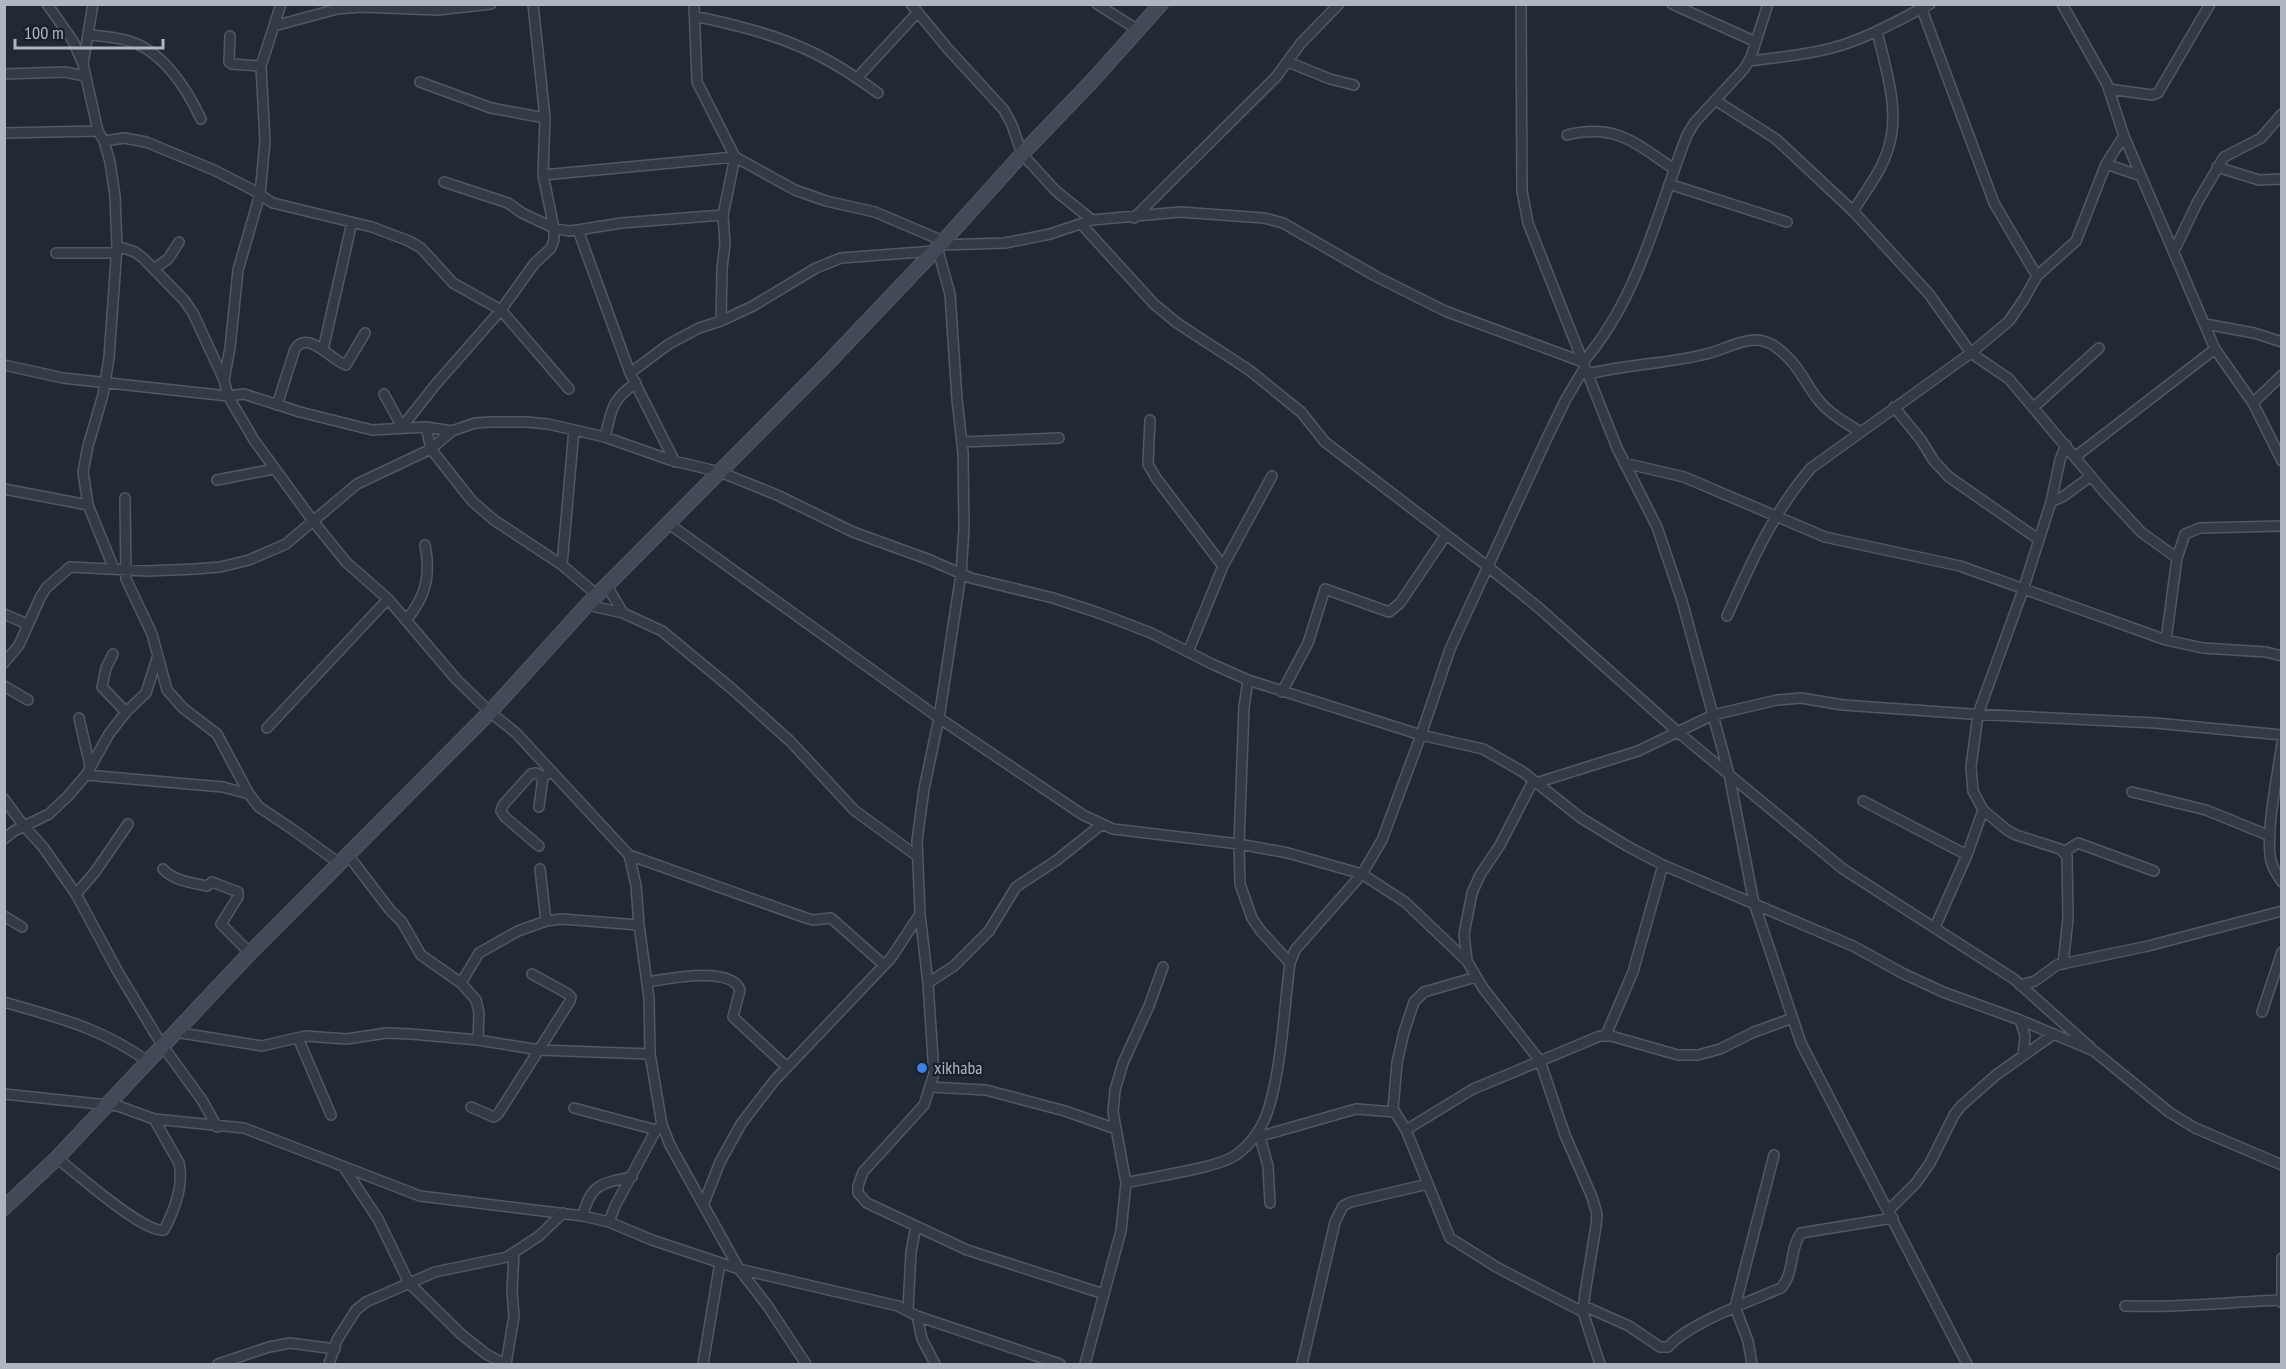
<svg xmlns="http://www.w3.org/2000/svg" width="2286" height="1369" font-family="'PT Sans Narrow',sans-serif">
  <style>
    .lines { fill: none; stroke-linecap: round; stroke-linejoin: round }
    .street-casing { stroke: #525963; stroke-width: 12 }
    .secondary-casing { stroke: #525963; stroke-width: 16 }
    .street { stroke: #343b45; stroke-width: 9 }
    .secondary { stroke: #424a58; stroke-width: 14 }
    .shop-dot { fill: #3f7fe0; stroke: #1a202a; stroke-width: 2 }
    .labels { text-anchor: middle; stroke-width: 4.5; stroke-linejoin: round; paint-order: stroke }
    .poi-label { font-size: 18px; fill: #aeb6c2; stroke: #1a202a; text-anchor: start }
  </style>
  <rect width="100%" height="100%" fill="#212935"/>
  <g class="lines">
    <defs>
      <path id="street" d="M 47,4 L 73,41 L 83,64 L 98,131 L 104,141 L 110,162 L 115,196 L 117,246 L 109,358 L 103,395 L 88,446 L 83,472 L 88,505 L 114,569
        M 281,4 L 261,66 L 265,141 L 260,194 L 238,270 L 230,348 L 224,380 L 228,396 L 254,440 L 313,521 L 346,562 L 388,599 L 456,679 L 490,712 L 516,733 L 629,855 L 636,885 L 639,925 L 649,998 L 650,1054 L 662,1125 L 670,1145 L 739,1269 L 767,1305 L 806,1364
        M 694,4 L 697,82 L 735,157 L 795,190 L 826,201 L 875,212 L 943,241
        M 911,4 L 948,49 L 1004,110 L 1012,125 L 1022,154 L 1056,191 L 1092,220
        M 1097,4 L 1138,30
        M 1521,4 L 1522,191 L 1528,223 L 1617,448 L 1657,527 L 1682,601 L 1729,774 L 1754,903 L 1801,1043 L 1967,1364
        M 1672,4 L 1756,42
        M 1920,4 L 1994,203 L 2037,276
        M 2062,4 L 2107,84 L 2124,136 L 2215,349 L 2253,403 L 2282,461
        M 696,17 C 712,19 725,23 741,27 C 796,41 832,59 878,93
        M 274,26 L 337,9 L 361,7 L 438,10 L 491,4
        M 88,35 C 102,36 116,37 129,41 C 163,51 187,89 201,119
        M 230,36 L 229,62 L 232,64 L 261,66
        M 1749,61 C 1777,58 1805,55 1832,48 C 1866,39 1899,20 1930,4
        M 1288,62 L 1330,79 L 1354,85
        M 83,64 L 93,4
        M 4,74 L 65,72 L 86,76
        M 857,78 L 917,13
        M 420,82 L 491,108 L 545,118
        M 2109,89 L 2152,95 L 2158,93 L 2210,4
        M 1715,100 L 1776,139 L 1853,211 L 1929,294 L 1971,353 L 2009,379 L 2105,493 L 2141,532 L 2177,558
        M 4,133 L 98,131
        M 1567,135 C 1616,123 1635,143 1674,169
        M 104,141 L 124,138 L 146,142 L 214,170 L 251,189 L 273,203 L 372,227 L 409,241 L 421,248 L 453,283 L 501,310 L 569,389
        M 2106,164 L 2141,176
        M 2217,167 L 2259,180 L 2282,179
        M 543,175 L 735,157
        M 444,182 L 508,203 L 522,213 L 554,228 L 568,231 L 578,230 L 630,373 L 675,462
        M 1669,184 L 1787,222
        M 1853,211 C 1866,191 1883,169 1889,146 C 1900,109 1885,67 1877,31
        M 1134,218 L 1276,77 L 1301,43 L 1339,4
        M 1082,225 L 1154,304 L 1177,323 L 1249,370 L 1301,412 L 1325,442 L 1487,566 L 1539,608 L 1679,733 L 1843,869 L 2014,979 L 2091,1048
        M 578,230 L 621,223 L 723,215
        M 940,245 L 1005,243 L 1050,234 L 1092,220 L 1180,212 L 1264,218 L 1283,223 L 1377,277 L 1445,311 L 1583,362 C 1639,298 1657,212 1687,135 L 1695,122 L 1744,69 L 1751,57 L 1768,4
        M 117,246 L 135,252 L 143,258 L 184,300 L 193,313 L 224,380
        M 937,247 L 950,294 L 957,399 L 963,453 L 964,528 L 961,574 L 939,718 L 924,789 L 917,841 L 920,914 L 928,983 L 934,1074 L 924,1105 L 863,1172 L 858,1186 L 858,1193 L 867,1203 L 967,1250 L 1104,1294
        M 2174,251 L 2197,203 L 2224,157 L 2261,138 L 2282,114
        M 56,253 L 117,253
        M 155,268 L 168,259 L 179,242
        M 721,321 L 722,268 L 725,244 L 723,215 L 735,157
        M 2205,324 L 2254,333 L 2282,342
        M 323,350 L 352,222
        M 4,365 L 63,378 L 228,396 L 244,394 L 300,412 L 372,430 L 426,427 L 452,431 L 475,423 L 490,422 L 527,422 L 548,424 L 605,437 L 670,460 L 720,472 L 777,495 L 853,532 L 930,560 L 971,578 L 1053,598 L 1099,613 L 1151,633 L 1212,664 L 1248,680 L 1421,735 L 1483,749 L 1523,772 L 1581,818 L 1627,846 L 1663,865 L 1853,946 L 1904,974 L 1943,992 L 2020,1020 L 2094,1051 L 2169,1112 L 2195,1128 L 2282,1165
        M 630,373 L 669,344 L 699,328 L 721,321 L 753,306 L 816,268 L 841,258 L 934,251
        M 1588,374 C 1627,364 1667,364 1706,354 C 1721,351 1739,340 1755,340 C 1762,340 1770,343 1776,347 C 1798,364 1801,376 1816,397 C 1827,412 1844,422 1859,431
        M 384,394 L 402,427 L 436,384 L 501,310 L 534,264 L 551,248 L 554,240 L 554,228 L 543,175 L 545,118 L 533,4
        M 2253,403 L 2282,375
        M 277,405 L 295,349 C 308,329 332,361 346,365 L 365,333
        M 1894,407 L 1921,440 L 1934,461 L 1949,477 L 2038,539
        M 2034,407 L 2099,348
        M 1150,420 L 1148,464 L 1156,478 L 1223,566
        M 426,427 L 431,449 L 472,501 L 494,520 L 562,565 L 597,595
        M 605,437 C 612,409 611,400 636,383
        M 962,442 L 1059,438
        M 2075,457 L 2215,349
        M 1624,463 L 1684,477 L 1825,537 L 1960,566 L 2166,640 L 2203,648 L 2266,652 L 2282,656
        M 217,480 L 274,469
        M 4,489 L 88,505
        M 125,498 L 126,579 L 152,634 L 167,690 L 183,708 L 217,734 L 249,794 L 259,807 L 292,829 L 339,863
        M 2051,502 L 2064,496 L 2091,476
        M 669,524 L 939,718 L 1083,815 L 1113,829 L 1239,844 L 1288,853 L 1362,874 L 1405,902 L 1467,961 L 1483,988 L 1540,1061 L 1565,1135 L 1592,1197 L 1597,1214 L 1596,1226 L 1585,1293 L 1583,1312 L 1600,1364
        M 562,565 L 574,430
        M 607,586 L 623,613
        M 587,605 L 623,613 L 662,631 L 731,688 L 791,742 L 854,810 L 917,856
        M 4,614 L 27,624
        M 1727,616 C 1752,561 1772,514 1811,468 L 1971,353 L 2009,321 L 2024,299 L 2037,276 L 2076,241 L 2106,164 L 2124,136
        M 406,620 C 426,597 431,575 425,545
        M 2166,640 L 2177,558 L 2185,534 L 2200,528 L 2282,526
        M 1188,652 L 1223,566 L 1272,476
        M 113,654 L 106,668 L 102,687 L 126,712
        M 4,663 L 19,645 L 40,598 L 46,588 L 70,567 L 148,571 L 195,569 L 220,567 L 249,560 L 286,544 L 357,484 L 431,449 L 452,431
        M 1248,680 L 1244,707 L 1239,844 L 1240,884 L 1252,918 L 1260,930 L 1290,963
        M 4,686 L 28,700
        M 1282,692 L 1308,643 L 1325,589 L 1389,612 L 1400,603 L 1446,535
        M 79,718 L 90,766
        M 267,728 L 388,599
        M 2282,743 C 2278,773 2265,833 2271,861 C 2273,869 2277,875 2282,882
        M 86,775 L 223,787 L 249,794
        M 1536,783 L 1638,751 L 1713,715 L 1777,700 L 1801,698 L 1843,705 L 1971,714 L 2155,723 L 2282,735
        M 2132,792 L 2206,810 L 2270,836
        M 4,799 L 24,826 L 43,847 L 76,894 L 118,972 L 162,1045 L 202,1100 L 217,1127
        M 1863,801 L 1967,855
        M 539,807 L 543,777 L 548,774
        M 4,839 L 14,831 L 49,814 L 68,796 L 86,775 L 109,734 L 126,712 L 146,693 L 157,658
        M 539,846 L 505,817 L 501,811 L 503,805 L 531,774 L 536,773 L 543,777
        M 2064,852 L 2078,843 L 2154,871
        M 348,855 L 390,910 L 402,922 L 421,955 L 461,983 L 476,1000 L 479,1013 L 478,1040
        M 629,855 L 806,918 L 813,920 L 831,918 L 884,965
        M 163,869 C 174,881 192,883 207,886 L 212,882 L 238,892 L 238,897 L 221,924 L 250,953
        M 540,869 L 546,921
        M 76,894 L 95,872 L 128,824
        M 4,916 L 22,927
        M 1935,927 L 1967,855 L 1983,810
        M 1467,961 L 1464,934 L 1472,893 L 1480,875 L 1500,845 L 1533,781
        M 2063,964 L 2068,919 L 2067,856 L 2060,849 L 2016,835 L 2007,830 L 1983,810 L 1973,791 L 1971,767 L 1978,714 L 2023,590 L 2051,502 L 2060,460 L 2066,445
        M 1476,977 L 1424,992 L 1414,1002 L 1404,1032 L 1397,1063 L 1393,1109 L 1406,1130 L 1450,1238 L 1498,1268 L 1583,1312
        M 647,982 C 666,979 731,965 740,990 L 733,1017 L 787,1067
        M 461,983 L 479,953 L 518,931 L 546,921 L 562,919 L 639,925
        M 928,983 L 954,966 L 989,931 L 1016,887 L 1057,860 L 1101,825
        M 2020,985 L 2035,981 L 2057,965 L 2148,946 L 2282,911
        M 4,1002 C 58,1018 100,1027 147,1061
        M 2262,1012 L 2282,952
        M 2020,1020 L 2025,1036 L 2023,1056
        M 175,1032 L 262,1046 L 305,1036 L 347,1039 L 386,1033 L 411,1034 L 478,1040 L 539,1050 L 650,1054
        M 1606,1035 L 1633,972 L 1663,865
        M 298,1038 L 331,1115
        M 930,1087 L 986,1090 L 1065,1111 L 1116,1129
        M 4,1094 L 118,1106 L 154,1119 L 244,1128 L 420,1196 L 583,1216 L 609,1222 L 652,1240 L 739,1269 L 898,1306 L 917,1316 L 1060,1364
        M 471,1107 L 494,1117 L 498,1114 L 570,1001 L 571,997 L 568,994 L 532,974
        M 574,1108 L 656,1130
        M 1406,1130 L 1473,1089 L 1600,1036 L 1611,1036 L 1678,1055 L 1698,1055 L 1720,1049 L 1754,1032 L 1793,1018
        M 1260,1137 L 1268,1166 L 1270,1203
        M 1254,1138 L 1356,1109 L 1395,1112
        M 57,1158 C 76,1173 143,1233 164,1230 C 174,1211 184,1185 179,1163 L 154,1119
        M 345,1169 L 378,1219 L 409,1283 L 461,1334 L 486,1354 L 505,1364
        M 1126,1183 C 1151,1177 1218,1168 1236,1155 C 1252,1144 1264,1125 1269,1107 C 1282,1064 1284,1008 1290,963 L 1295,950 L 1362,874 L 1382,840 L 1421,735 L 1450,649 L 1546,440 L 1566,399 L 1585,367
        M 704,1203 L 720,1162 L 741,1124 L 774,1081 L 891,958 L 920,914
        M 1889,1210 L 1916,1183 L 1930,1163 L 1954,1115 L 1961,1106 L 1996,1075 L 2054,1034
        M 583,1216 C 590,1184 602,1183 632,1177
        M 609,1222 L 615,1206 L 656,1130 L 662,1125
        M 2282,1258 L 2282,1303
        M 1584,1306 L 1629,1326 L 1660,1347 L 1668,1347 C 1689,1323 1751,1301 1781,1288 C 1795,1273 1789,1249 1801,1233 L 1893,1218
        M 2125,1306 C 2177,1308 2229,1302 2281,1300
        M 908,1310 L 911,1252 L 916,1226
        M 917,1316 L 922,1339 L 935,1364
        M 218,1364 L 269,1347 L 290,1343 L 335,1349
        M 329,1364 L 337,1340 L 356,1310 L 366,1302 L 435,1272 L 507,1257 L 539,1236 L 563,1213
        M 506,1364 L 514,1316 L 512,1291 L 514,1253
        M 703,1364 L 720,1263
        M 1085,1364 L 1121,1231 L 1126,1183 L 1113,1112 L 1115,1090 L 1123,1063 L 1149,1006 L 1163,967
        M 1302,1364 L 1335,1222 L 1343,1206 L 1351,1202 L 1428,1184
        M 1752,1364 L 1748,1341 L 1735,1307 L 1774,1155"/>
      <path id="secondary" d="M 4,1208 L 57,1158 L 250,953 L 490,712 L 587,605 L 825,366 L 940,245 L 1022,154 L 1093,80 L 1161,4"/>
    </defs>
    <use href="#street" class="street-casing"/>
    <use href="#secondary" class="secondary-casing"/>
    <use href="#street" class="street"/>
    <use href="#secondary" class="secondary"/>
  </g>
  <circle class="shop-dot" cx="922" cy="1068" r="6"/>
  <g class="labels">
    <g class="poi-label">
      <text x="934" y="1074">xikhaba</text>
    </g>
  </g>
  <rect width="2286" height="1369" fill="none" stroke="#aeb6c2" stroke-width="12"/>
  <path d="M15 39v9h148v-9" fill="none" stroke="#aeb6c2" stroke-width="3"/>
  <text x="24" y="39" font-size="18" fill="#aeb6c2" stroke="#1a202a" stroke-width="4.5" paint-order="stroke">100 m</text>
</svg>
